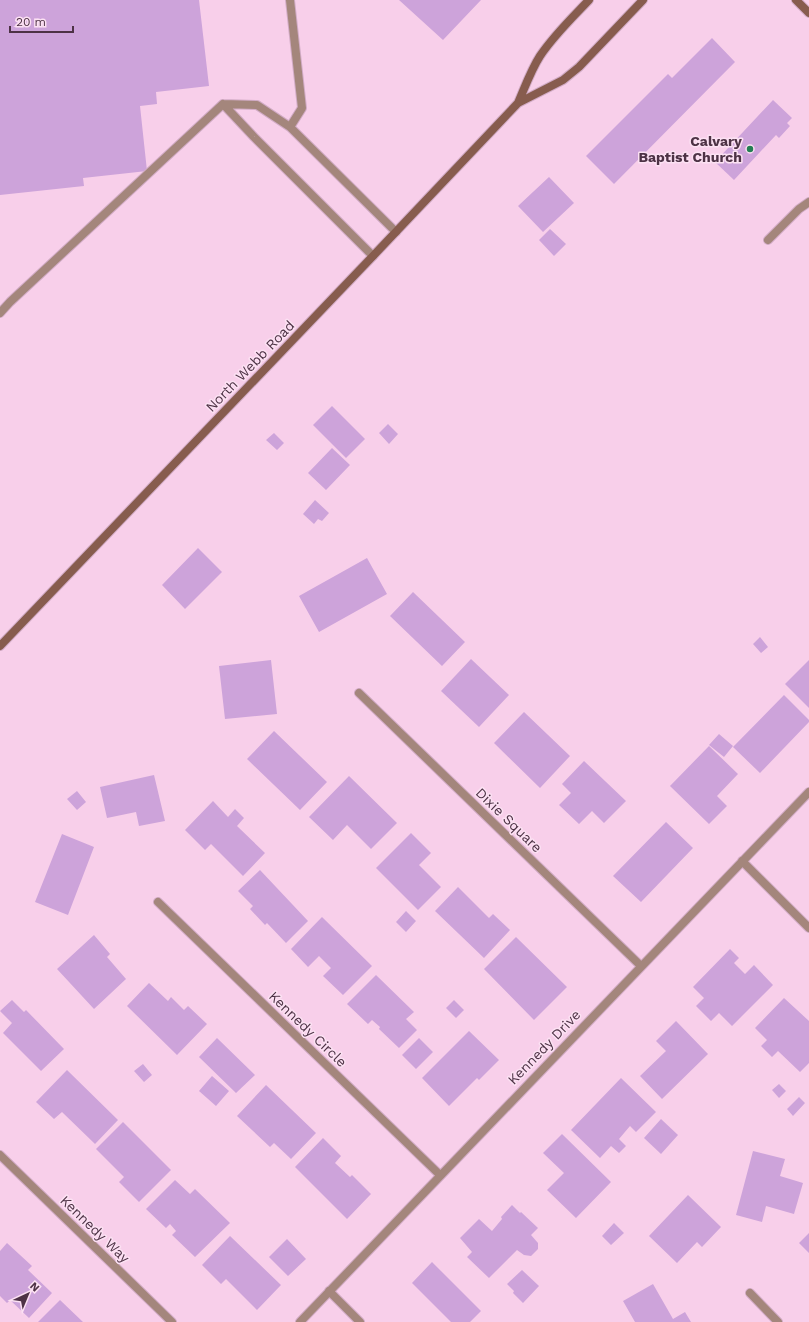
<svg xmlns="http://www.w3.org/2000/svg" width="809" height="1322" font-family="'Work Sans',sans-serif">
  <style>
    .building { fill: #cda3da }
    .lines { fill: none; stroke-linecap: round; stroke-linejoin: round }
    .lane-casing { stroke: #d2acc6; stroke-width: 10 }
    .street-casing { stroke: #d2acc6; stroke-width: 10 }
    .secondary-casing { stroke: #d2acc6; stroke-width: 10 }
    .lane { stroke: #a4867c; stroke-width: 8 }
    .street { stroke: #a4867c; stroke-width: 8 }
    .secondary { stroke: #875c4e; stroke-width: 8 }
    .poi-dot { fill: #237e53; stroke: #fce1f3; stroke-width: 1.5 }
    .labels { text-anchor: middle; stroke-width: 3; stroke-linejoin: round; paint-order: stroke }
    .poi-label { font-size: 14px; font-weight: bold; fill: #4d3245; stroke: #fce1f3; text-anchor: end }
    .street-label { font-size: 14px; fill: #4d3245; stroke: #fce1f3 }
  </style>
  <rect width="100%" height="100%" fill="#f8cfea"/>
  <path class="building" d="M 0,0 L 199,0 L 209,86 L 156,92 L 157,104 L 140,106 L 147,171 L 83,178 L 84,186 L 0,195 Z
    M 399,0 L 481,0 L 443,40 Z
    M 712,38 L 735,62 L 614,184 L 586,156 L 668,74 L 672,78 Z
    M 773,100 L 792,118 L 787,123 L 790,126 L 779,138 L 776,135 L 734,180 L 715,162 Z
    M 549,177 L 574,203 L 543,232 L 518,206 Z
    M 550,229 L 566,244 L 554,256 L 539,240 Z
    M 332,406 L 365,439 L 346,458 L 313,425 Z
    M 388,424 L 398,434 L 389,444 L 379,433 Z
    M 274,433 L 284,443 L 277,450 L 266,440 Z
    M 332,448 L 350,465 L 326,490 L 308,473 Z
    M 315,500 L 329,513 L 322,521 L 318,519 L 314,524 L 303,514 Z
    M 198,548 L 222,572 L 185,609 L 162,585 Z
    M 367,558 L 387,594 L 319,632 L 299,596 Z
    M 413,592 L 465,642 L 442,666 L 390,616 Z
    M 760,637 L 768,647 L 761,653 L 753,644 Z
    M 471,659 L 509,695 L 479,727 L 441,691 Z
    M 271,660 L 277,714 L 225,719 L 219,666 Z
    M 809,660 L 809,708 L 785,684 Z
    M 784,695 L 809,720 L 809,722 L 760,773 L 733,747 Z
    M 524,712 L 570,756 L 540,788 L 494,743 Z
    M 274,731 L 327,782 L 300,810 L 247,759 Z
    M 719,734 L 733,746 L 724,757 L 709,745 Z
    M 709,746 L 738,774 L 717,796 L 727,806 L 709,824 L 670,786 Z
    M 584,761 L 626,801 L 604,823 L 592,811 L 579,824 L 559,805 L 571,793 L 562,784 Z
    M 154,775 L 165,821 L 139,826 L 136,812 L 107,818 L 100,787 Z
    M 349,776 L 397,823 L 371,849 L 347,825 L 333,840 L 309,817 Z
    M 77,791 L 86,802 L 77,810 L 67,799 Z
    M 213,801 L 228,817 L 235,809 L 244,818 L 237,826 L 265,853 L 243,876 L 211,844 L 205,850 L 185,830 Z
    M 666,822 L 693,848 L 641,902 L 613,876 Z
    M 411,833 L 431,853 L 419,865 L 441,887 L 418,910 L 376,868 Z
    M 62,834 L 94,847 L 68,915 L 35,902 Z
    M 260,870 L 308,921 L 286,943 L 267,923 L 265,925 L 250,909 L 253,906 L 238,891 Z
    M 458,887 L 489,918 L 493,914 L 510,930 L 484,958 L 435,911 Z
    M 406,911 L 416,921 L 406,932 L 396,922 Z
    M 322,917 L 372,966 L 343,995 L 323,976 L 331,968 L 319,956 L 308,967 L 291,949 Z
    M 94,935 L 110,954 L 107,957 L 126,979 L 94,1009 L 57,969 Z
    M 516,937 L 567,987 L 534,1020 L 484,969 Z
    M 730,949 L 739,958 L 734,963 L 745,974 L 754,965 L 773,985 L 732,1026 L 719,1013 L 711,1021 L 696,1006 L 704,998 L 693,987 Z
    M 376,975 L 414,1012 L 406,1019 L 417,1030 L 399,1048 L 379,1029 L 380,1027 L 372,1020 L 368,1024 L 347,1004 Z
    M 149,983 L 168,1001 L 171,997 L 184,1010 L 188,1006 L 207,1024 L 177,1055 L 127,1006 Z
    M 784,998 L 809,1021 L 809,1063 L 800,1072 L 778,1051 L 772,1057 L 761,1046 L 767,1040 L 755,1028 Z
    M 12,1000 L 24,1012 L 26,1010 L 64,1049 L 41,1071 L 3,1033 L 12,1023 L 0,1011 Z
    M 454,1000 L 464,1010 L 456,1018 L 446,1008 Z
    M 676,1021 L 708,1054 L 662,1099 L 640,1076 L 666,1051 L 656,1041 Z
    M 469,1031 L 499,1060 L 479,1080 L 477,1078 L 449,1106 L 422,1078 Z
    M 217,1038 L 255,1075 L 236,1093 L 199,1057 Z
    M 419,1038 L 433,1052 L 416,1069 L 402,1055 Z
    M 143,1064 L 152,1075 L 144,1082 L 134,1071 Z
    M 67,1070 L 118,1120 L 95,1144 L 62,1112 L 54,1119 L 36,1102 Z
    M 212,1076 L 229,1091 L 216,1106 L 199,1091 Z
    M 621,1078 L 656,1112 L 636,1132 L 630,1126 L 619,1139 L 626,1146 L 619,1153 L 611,1146 L 600,1158 L 571,1130 Z
    M 779,1084 L 786,1091 L 779,1098 L 772,1090 Z
    M 266,1085 L 316,1133 L 291,1159 L 274,1143 L 270,1147 L 237,1116 Z
    M 799,1097 L 805,1103 L 793,1116 L 787,1109 Z
    M 661,1119 L 678,1135 L 661,1154 L 644,1138 Z
    M 123,1122 L 171,1170 L 139,1202 L 119,1182 L 124,1177 L 96,1149 Z
    M 562,1134 L 611,1182 L 576,1218 L 547,1190 L 564,1173 L 543,1153 Z
    M 323,1138 L 341,1156 L 335,1163 L 350,1177 L 352,1175 L 371,1194 L 347,1219 L 295,1167 Z
    M 753,1151 L 785,1159 L 780,1176 L 803,1183 L 794,1214 L 766,1206 L 762,1222 L 736,1215 Z
    M 175,1180 L 190,1194 L 195,1189 L 230,1223 L 195,1257 L 172,1235 L 176,1231 L 170,1224 L 166,1228 L 146,1209 Z
    M 688,1195 L 721,1227 L 702,1247 L 697,1242 L 677,1263 L 649,1236 Z
    M 512,1205 L 520,1213 L 521,1212 L 538,1228 L 531,1235 L 538,1243 L 538,1249 L 531,1256 L 524,1255 L 517,1250 L 489,1278 L 467,1257 L 472,1252 L 460,1238 L 479,1219 L 492,1231 L 502,1219 L 501,1217 Z
    M 614,1223 L 624,1233 L 611,1245 L 602,1236 Z
    M 809,1233 L 809,1253 L 799,1243 Z
    M 230,1236 L 281,1285 L 257,1310 L 226,1279 L 221,1284 L 202,1265 Z
    M 287,1239 L 306,1259 L 288,1276 L 269,1257 Z
    M 7,1243 L 32,1266 L 28,1270 L 52,1293 L 29,1318 L 10,1300 L 7,1303 L 0,1296 L 0,1251 Z
    M 432,1262 L 481,1311 L 470,1322 L 451,1322 L 412,1283 Z
    M 522,1270 L 539,1286 L 523,1303 L 513,1293 L 514,1291 L 507,1284 Z
    M 653,1284 L 673,1319 L 685,1312 L 691,1322 L 635,1322 L 623,1301 Z
    M 60,1300 L 83,1322 L 38,1322 Z"/>
  <g class="lines">
    <defs>
      <path id="lane" d="M 223,104 L 254,137 L 373,256
        M 290,127 L 302,108 L 290,0
        M 768,240 L 799,209 L 809,202
        M 0,313 L 10,302 L 223,104 L 257,105 L 290,127 L 396,232"/>
      <path id="street" d="M 359,693 L 641,966
        M 742,861 L 809,928
        M 158,902 L 440,1175
        M 0,1155 L 172,1322
        M 329,1291 L 360,1322
        M 750,1293 L 778,1322
        M 300,1322 L 809,792"/>
      <path id="secondary" d="M 796,0 L 809,13
        M 518,103 C 525,87 531,70 540,56 C 554,35 572,18 589,0
        M 0,646 L 373,256 L 518,103 L 563,80 L 579,67 L 643,0"/>
    </defs>
    <use href="#lane" class="lane-casing"/>
    <use href="#street" class="street-casing"/>
    <use href="#secondary" class="secondary-casing"/>
    <use href="#lane" class="lane"/>
    <use href="#street" class="street"/>
    <use href="#secondary" class="secondary"/>
  </g>
  <circle class="poi-dot" cx="750" cy="149" r="4"/>
  <g class="labels">
    <g class="poi-label">
      <text x="742" y="146">Calvary<tspan x="742" dy="16">Baptist Church</tspan></text>
    </g>
    <g class="street-label">
      <text transform="translate(250 366) rotate(-46)" y="5">North Webb Road</text>
      <text transform="translate(509 820) rotate(44)" y="5">Dixie Square</text>
      <text transform="translate(308 1029) rotate(44)" y="5">Kennedy Circle</text>
      <text transform="translate(544 1047) rotate(-46)" y="5">Kennedy Drive</text>
      <text transform="translate(95 1229) rotate(44)" y="5">Kennedy Way</text>
    </g>
  </g>
  <g transform="translate(28 1294) rotate(44)" stroke="#fce1f3" stroke-width="3" paint-order="stroke">
  <path d="M0-3L7 15L0 10L-7 15Z" fill="#4d3245"/>
  <text y="-6" font-size="11" font-weight="bold" text-anchor="middle" fill="#4d3245">N</text>
  </g>
  <path d="M10 26v6h63v-6" fill="none" stroke="#4d3245" stroke-width="2"/>
  <text x="16" y="26" font-size="12" fill="#4d3245" stroke="#fce1f3" stroke-width="3" paint-order="stroke">20 m</text>
</svg>
